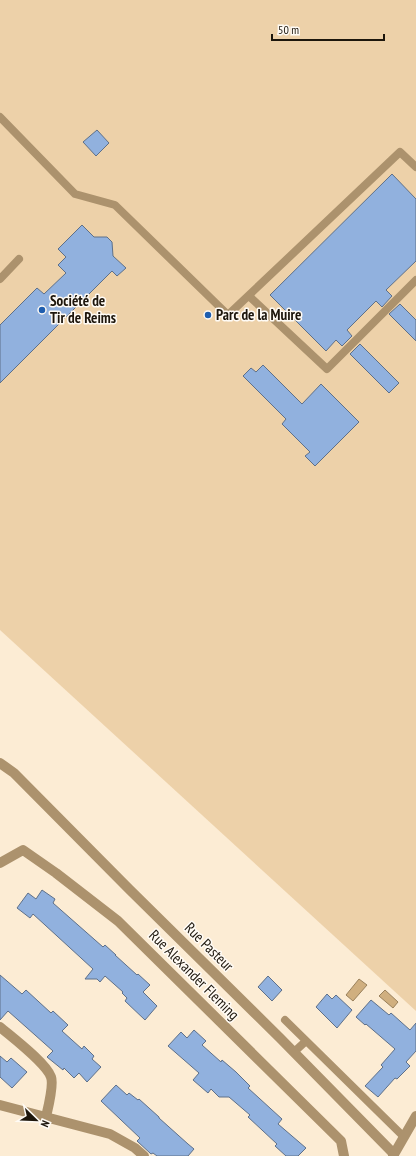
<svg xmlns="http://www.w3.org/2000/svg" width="416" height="1156" font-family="'PT Sans Narrow',sans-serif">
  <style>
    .green { fill: #edd1a9 }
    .water { fill: #d0af7f; stroke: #9a815c }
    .building { fill: #91b1de; stroke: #5e7089 }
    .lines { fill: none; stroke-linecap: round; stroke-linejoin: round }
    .service { stroke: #ac926d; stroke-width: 8 }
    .minor { stroke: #ac926d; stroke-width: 10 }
    .tertiary { stroke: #ac926d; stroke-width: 10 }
    .poi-dot { fill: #1f5eaf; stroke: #fffbf5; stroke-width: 1.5 }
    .labels { text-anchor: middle; stroke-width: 3; stroke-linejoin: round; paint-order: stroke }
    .poi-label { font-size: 15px; font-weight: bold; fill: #1d160c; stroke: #fffbf5; text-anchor: start }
    .street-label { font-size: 15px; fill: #1d160c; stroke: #fffbf5 }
  </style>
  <rect width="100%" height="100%" fill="#fcecd4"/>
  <path class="green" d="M 0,0 L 416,0 L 416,1011 L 0,630 Z"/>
  <path class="water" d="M 359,979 L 367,985 L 353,1001 L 346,995 Z
    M 385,990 L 398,1002 L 393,1008 L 379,996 Z"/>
  <path class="building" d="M 97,130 L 109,143 L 96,156 L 83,142 Z
    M 392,174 L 416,199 L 416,261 L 386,290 L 392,296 L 382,307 L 376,301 L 347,330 L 352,336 L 342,346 L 336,340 L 326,351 L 270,295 Z
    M 82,225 L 94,237 L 107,237 L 112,242 L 113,256 L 126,268 L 117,276 L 112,271 L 0,383 L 0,325 L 37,288 L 44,294 L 66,273 L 58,265 L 66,257 L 58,249 Z
    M 400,304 L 416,320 L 416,341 L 389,314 Z
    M 360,344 L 399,383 L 389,393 L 350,354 Z
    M 263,365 L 302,404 L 321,384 L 359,422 L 315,466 L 305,456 L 310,452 L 282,424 L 286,419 L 243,376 L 251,368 L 256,372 Z
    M 42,890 L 55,899 L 53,903 L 103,947 L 105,945 L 116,955 L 115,955 L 137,975 L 138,974 L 150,985 L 143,992 L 157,1006 L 145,1020 L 125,1001 L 127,998 L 122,993 L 123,992 L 105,976 L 100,982 L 97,979 L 85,979 L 93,969 L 33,914 L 30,918 L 17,908 L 28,893 L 36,899 Z
    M 0,975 L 22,994 L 26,990 L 51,1013 L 53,1011 L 68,1025 L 62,1031 L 82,1049 L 84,1046 L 94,1056 L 92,1059 L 101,1067 L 87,1082 L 79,1073 L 74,1078 L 64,1068 L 63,1070 L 47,1057 L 53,1051 L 8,1011 L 0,1020 Z
    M 268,976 L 282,990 L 272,1001 L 258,987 Z
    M 327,994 L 332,999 L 336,995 L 352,1010 L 337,1028 L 316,1007 Z
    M 371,1000 L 389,1015 L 391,1013 L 410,1030 L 416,1023 L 416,1051 L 406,1062 L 410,1066 L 397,1079 L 395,1078 L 378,1097 L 365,1086 L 383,1067 L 381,1065 L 395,1049 L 366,1024 L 365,1025 L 356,1017 Z
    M 194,1030 L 206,1041 L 202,1045 L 221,1062 L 222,1060 L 236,1072 L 250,1086 L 248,1088 L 282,1119 L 278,1124 L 306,1148 L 298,1156 L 286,1156 L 275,1146 L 277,1144 L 248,1117 L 250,1115 L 229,1097 L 219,1097 L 211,1089 L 208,1093 L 193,1080 L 199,1073 L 168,1046 L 181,1032 L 187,1038 Z
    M 0,1056 L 7,1062 L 11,1058 L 27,1072 L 12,1088 L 0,1077 Z
    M 116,1085 L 127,1095 L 129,1093 L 138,1100 L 139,1099 L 159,1117 L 159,1118 L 188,1144 L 194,1149 L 188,1156 L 157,1156 L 153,1153 L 151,1154 L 137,1141 L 140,1138 L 101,1101 Z"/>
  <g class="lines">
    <path class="service" d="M 0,117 L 75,194 L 115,205 L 228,315 L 400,152 L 416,167
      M 0,279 L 19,259
      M 249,296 L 327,369 L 416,280
      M 285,1020 L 404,1137
      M 294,1052 L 306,1041"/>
    <path class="minor" d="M 0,763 L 14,773 L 129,889 L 280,1038 L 394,1154
      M 0,863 L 23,850 L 56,873 L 118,921 L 341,1141 L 344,1156
      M 0,1027 C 13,1038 46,1063 51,1077 C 54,1085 48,1108 46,1117
      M 0,1105 L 110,1134 L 135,1148 L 144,1156"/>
    <path class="tertiary" d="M 393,1156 L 416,1116"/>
  </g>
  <g class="poi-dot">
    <circle cx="42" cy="310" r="4"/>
    <circle cx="208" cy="315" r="4"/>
  </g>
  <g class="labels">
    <g class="poi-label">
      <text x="50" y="306">Société de<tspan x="50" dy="17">Tir de Reims</tspan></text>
      <text x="216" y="320">Parc de la Muire</text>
    </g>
    <g class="street-label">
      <text transform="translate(209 947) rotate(45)" y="5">Rue Pasteur</text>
      <text transform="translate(194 975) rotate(45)" y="5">Rue Alexander Fleming</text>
    </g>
  </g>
  <g transform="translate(36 1120) rotate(113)" stroke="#fffbf5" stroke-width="3" paint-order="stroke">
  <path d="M0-3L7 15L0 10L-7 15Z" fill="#1d160c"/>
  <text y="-6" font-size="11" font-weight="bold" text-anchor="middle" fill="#1d160c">N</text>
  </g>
  <path d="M272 34v6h112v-6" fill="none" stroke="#1d160c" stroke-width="2"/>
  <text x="278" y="34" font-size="12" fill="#1d160c" stroke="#fffbf5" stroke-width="3" paint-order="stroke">50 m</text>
</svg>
